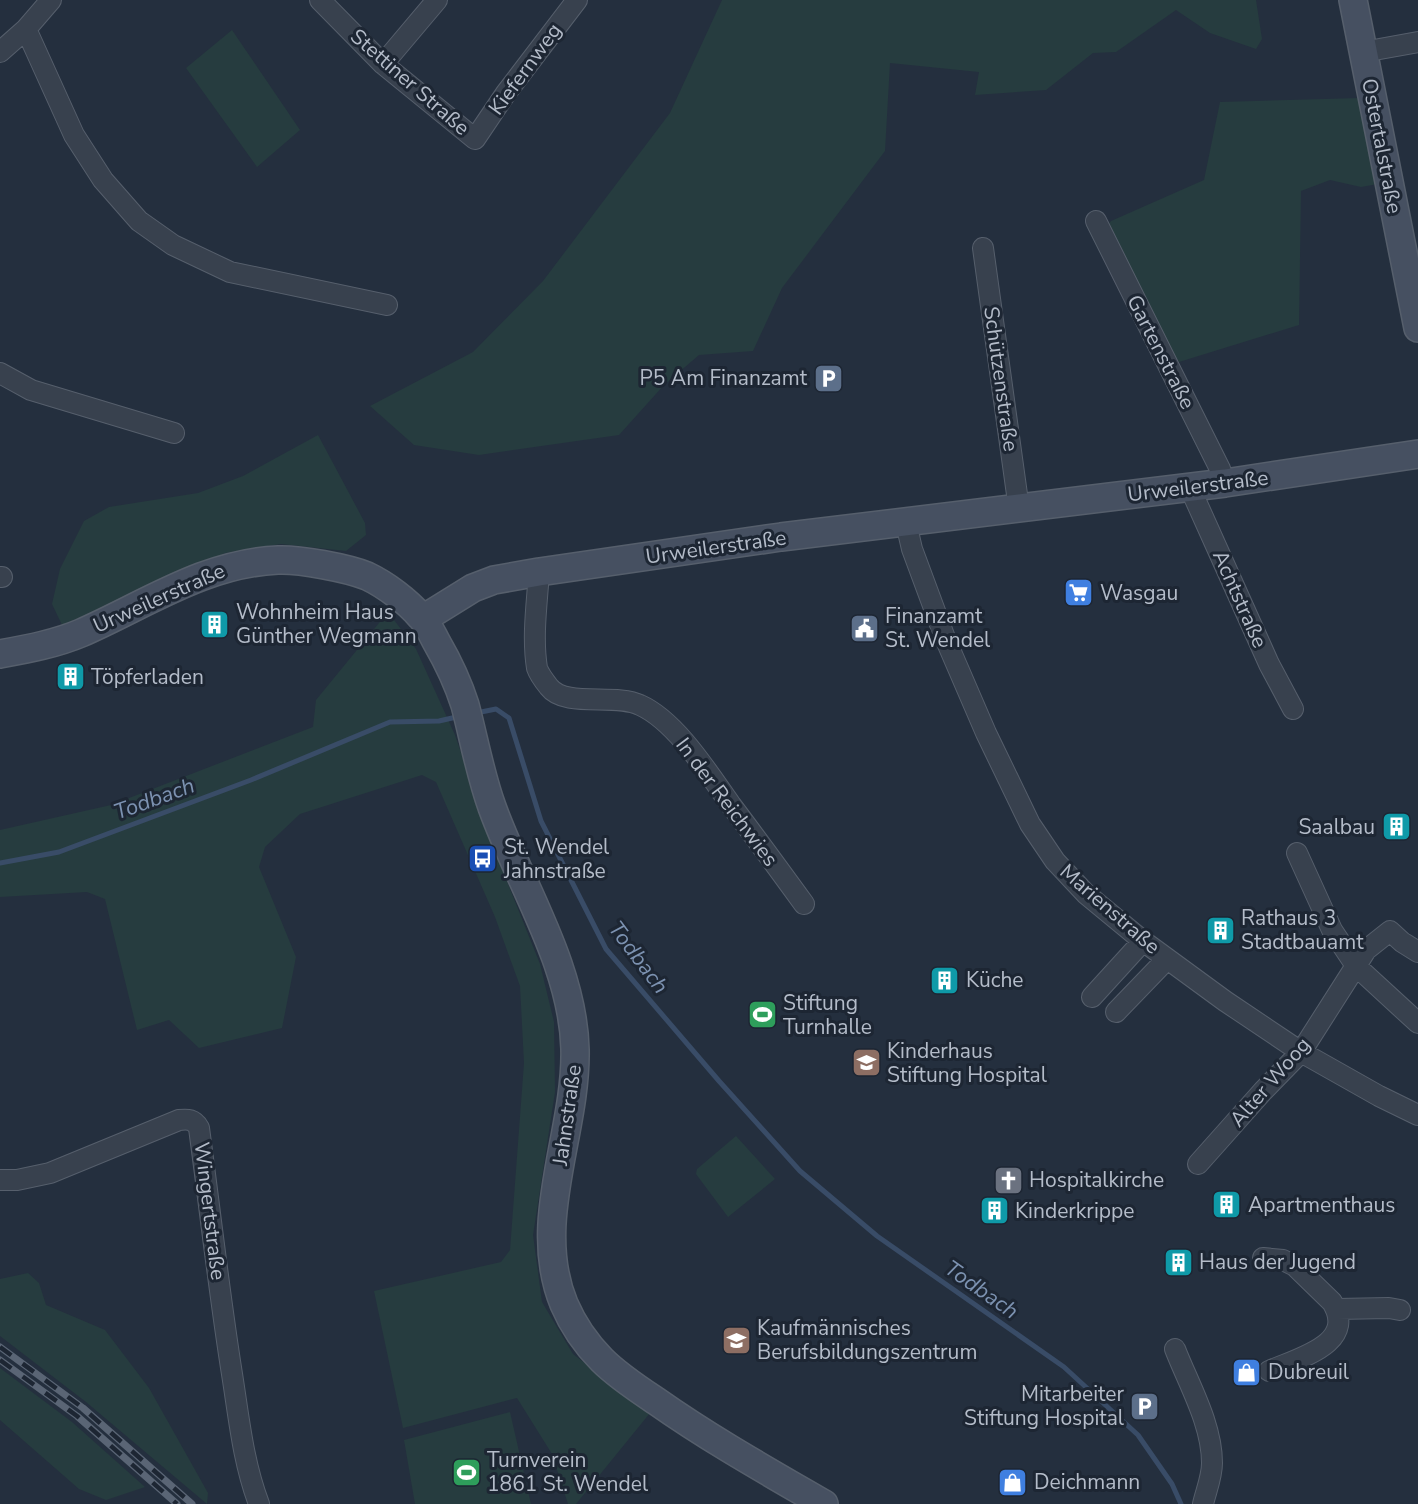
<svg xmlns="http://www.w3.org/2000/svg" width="1418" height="1504" font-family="'Nunito Sans',sans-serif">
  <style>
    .green { fill: #263c3f }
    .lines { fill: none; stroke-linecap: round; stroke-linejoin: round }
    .stream { stroke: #394c67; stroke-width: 5 }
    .street-casing { stroke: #565f6c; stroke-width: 22 }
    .secondary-casing { stroke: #565f6c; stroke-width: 30 }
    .street { stroke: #38414e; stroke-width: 20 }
    .secondary { stroke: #465061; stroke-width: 27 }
    .rail-casing { stroke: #5a6575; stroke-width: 7 }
    .rail { stroke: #1d2633; stroke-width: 4.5; stroke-dasharray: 14; stroke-linecap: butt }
    .labels { text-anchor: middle; stroke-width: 6; stroke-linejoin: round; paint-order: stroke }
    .street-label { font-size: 21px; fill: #b4bcc9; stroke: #1d2633 }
    .poi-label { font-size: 21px; fill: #b4bcc9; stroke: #1d2633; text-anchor: start }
    .water-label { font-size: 22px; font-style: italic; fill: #7c92b1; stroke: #1d2633 }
  </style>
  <rect width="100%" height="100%" fill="#242f3e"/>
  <path class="green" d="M 722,0 L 1256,0 L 1262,39 L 1256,49 L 1210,33 L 1176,10 L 1116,52 L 1093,53 L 1046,90 L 975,95 L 979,72 L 890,63 L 885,151 L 782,288 L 753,351 L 699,355 L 664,385 L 619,435 L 479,455 L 414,445 L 370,406 L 473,352 L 543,281 L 670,113 Z
    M 232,30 L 300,130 L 257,167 L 186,68 Z
    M 1360,98 L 1378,184 L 1361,187 L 1330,180 L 1301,191 L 1299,325 L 1179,362 L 1167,345 L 1108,225 L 1111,221 L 1204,180 L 1220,102 Z
    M 318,435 L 365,523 L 366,535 L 346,551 L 281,544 L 225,553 L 185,573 L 62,625 L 52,604 L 60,569 L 84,521 L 109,507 L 198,493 L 243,476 Z
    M 388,612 L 416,649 L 455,735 L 494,849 L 540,964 L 554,1022 L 555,1092 L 533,1235 L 542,1302 L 573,1354 L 650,1413 L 576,1504 L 568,1504 L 552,1454 L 517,1398 L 403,1428 L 374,1291 L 501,1262 L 510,1250 L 524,1063 L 520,986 L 495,917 L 436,782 L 422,775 L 300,814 L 265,847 L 259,867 L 296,957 L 282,1028 L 199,1048 L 169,1020 L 137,1030 L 105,899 L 87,892 L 0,897 L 0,830 L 111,805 L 313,727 L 316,700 Z
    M 736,1136 L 775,1179 L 728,1217 L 696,1174 L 697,1169 Z
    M 28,1273 L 39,1283 L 46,1305 L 105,1330 L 149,1388 L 208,1493 L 207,1504 L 86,1402 L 0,1336 L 0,1279 Z
    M 0,1368 L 72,1422 L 145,1487 L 106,1500 L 79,1489 L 0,1420 Z
    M 510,1412 L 531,1504 L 415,1504 L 404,1440 Z"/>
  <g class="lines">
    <path class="stream" d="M 476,713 L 496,709 L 509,718 L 541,821 L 606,949 L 719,1081 L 800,1171 L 877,1236 L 1064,1367 L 1138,1435 L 1172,1484 L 1181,1504
      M 0,863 L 59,852 L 251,780 L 390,722 L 439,721 L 461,716"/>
    <defs>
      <path id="street" d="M 320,0 L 383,64 L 475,139 L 506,93 L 577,0
        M 26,29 L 74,135 L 103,180 L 139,221 L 173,245 L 230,272 L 387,305
        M 0,52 L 26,29 L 51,0
        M 1363,52 L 1418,42
        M 383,64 L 437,0
        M 1096,221 L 1220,469 L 1225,483
        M 983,248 L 1019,509
        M 0,373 L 31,390 L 174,433
        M 1190,488 L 1269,664 L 1293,709
        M 906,523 L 912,549 L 945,638 L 986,733 L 1030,824 L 1055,861 L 1086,894 L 1143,941 L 1225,1001 L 1301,1052 L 1379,1096 L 1418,1115
        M 539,572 C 537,603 532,637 537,668 C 539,674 545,682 549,687 C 565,708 615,693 640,705 C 676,721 709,774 731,805 C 756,838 780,871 804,904
        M 0,577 L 2,577
        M 1297,853 L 1332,930 L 1356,966 L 1418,1023
        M 1092,997 L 1143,941
        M 1116,1012 L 1167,959
        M 1198,1164 L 1263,1091 L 1301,1052 L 1366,950 L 1390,931 L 1402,942 L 1418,952
        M 0,1180 L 17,1180 L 50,1173 L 179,1120 C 188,1119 194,1119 199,1128 C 210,1210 219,1292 232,1374 C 239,1418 243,1462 259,1504
        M 1263,1258 L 1283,1260 L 1295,1266 L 1332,1302 C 1358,1344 1298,1358 1269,1371
        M 1337,1309 L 1389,1308 L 1400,1310
        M 1175,1349 C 1189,1385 1212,1424 1212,1463 C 1212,1477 1206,1491 1203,1504"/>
      <path id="secondary" d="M 1353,0 L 1418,328
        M 423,619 L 473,588 L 494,580 L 539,572 L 781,537 L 1225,483 L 1418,454
        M 0,654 C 27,649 55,644 81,633 C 145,605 205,563 278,560 C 299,559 347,568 367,576 C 386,585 407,601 421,617 C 428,624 432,634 437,643 C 448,662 458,683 465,705 C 474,739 480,774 492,807 C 520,885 573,965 575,1049 C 577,1133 530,1222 564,1304 C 573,1325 586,1344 602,1360 C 618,1376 638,1389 656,1401 C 710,1439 767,1471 824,1504"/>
    </defs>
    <use href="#street" class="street-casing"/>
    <use href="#secondary" class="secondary-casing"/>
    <use href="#street" class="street"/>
    <use href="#secondary" class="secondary"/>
    <defs>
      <path id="rail" d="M 0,1347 L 83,1408 L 192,1504
        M 0,1360 L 77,1416 L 177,1504"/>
    </defs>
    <use href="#rail" class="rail-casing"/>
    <use href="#rail" class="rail"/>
  </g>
  <defs>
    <symbol id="parking-square" viewBox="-11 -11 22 22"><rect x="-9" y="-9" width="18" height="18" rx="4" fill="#5c6f8a" stroke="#1d2633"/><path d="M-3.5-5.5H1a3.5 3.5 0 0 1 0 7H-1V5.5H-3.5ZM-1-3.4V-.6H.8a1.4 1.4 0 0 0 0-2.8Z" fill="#fff"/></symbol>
    <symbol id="supermarket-square" viewBox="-11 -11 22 22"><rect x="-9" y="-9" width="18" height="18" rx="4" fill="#3f7fe0" stroke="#1d2633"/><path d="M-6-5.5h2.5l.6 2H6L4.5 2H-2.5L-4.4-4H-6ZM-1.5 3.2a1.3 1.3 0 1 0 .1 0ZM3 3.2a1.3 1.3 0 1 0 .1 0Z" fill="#fff"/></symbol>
    <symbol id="building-square" viewBox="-11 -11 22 22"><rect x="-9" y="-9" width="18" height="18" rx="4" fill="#0f9aa8" stroke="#1d2633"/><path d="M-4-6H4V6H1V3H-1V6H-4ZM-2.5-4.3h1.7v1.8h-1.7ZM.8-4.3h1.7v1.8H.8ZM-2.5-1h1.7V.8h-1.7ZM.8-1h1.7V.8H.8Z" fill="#fff"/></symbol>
    <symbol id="civic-square" viewBox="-11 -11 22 22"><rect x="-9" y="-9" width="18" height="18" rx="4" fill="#5c6f8a" stroke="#1d2633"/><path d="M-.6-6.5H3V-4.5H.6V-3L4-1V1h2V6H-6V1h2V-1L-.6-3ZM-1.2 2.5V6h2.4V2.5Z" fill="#fff"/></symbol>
    <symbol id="bus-square" viewBox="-11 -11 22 22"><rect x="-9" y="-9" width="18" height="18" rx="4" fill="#1a4fb4" stroke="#1d2633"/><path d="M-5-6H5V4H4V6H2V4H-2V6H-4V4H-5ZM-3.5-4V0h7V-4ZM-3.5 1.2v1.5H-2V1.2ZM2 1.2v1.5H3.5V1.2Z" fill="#fff"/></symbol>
    <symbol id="stadium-square" viewBox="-11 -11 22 22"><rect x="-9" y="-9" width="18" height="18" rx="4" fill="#2e9e5b" stroke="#1d2633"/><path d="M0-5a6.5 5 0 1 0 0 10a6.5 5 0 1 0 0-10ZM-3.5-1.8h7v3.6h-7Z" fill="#fff"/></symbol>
    <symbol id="school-square" viewBox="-11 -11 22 22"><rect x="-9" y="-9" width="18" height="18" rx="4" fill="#8d6e63" stroke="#1d2633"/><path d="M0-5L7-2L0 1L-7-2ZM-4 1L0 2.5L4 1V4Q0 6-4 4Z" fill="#fff"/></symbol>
    <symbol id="church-square" viewBox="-11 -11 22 22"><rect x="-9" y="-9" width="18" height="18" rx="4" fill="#6b7280" stroke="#1d2633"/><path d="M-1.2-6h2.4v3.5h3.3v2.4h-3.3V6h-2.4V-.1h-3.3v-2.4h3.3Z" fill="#fff"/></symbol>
    <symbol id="shop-square" viewBox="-11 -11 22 22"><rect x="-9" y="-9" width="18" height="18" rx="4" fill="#3f7fe0" stroke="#1d2633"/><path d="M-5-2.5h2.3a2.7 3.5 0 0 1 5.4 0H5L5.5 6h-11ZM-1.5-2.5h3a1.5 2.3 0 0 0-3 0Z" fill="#fff"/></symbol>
  </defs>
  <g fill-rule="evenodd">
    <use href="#parking-square" x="812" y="362" width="33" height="33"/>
    <use href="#supermarket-square" x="1062" y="576" width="33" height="33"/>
    <use href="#building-square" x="198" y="608" width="33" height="33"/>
    <use href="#civic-square" x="848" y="612" width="33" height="33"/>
    <use href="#building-square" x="54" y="660" width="33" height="33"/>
    <use href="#building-square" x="1380" y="810" width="33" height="33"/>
    <use href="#bus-square" x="466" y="842" width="33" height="33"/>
    <use href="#building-square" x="1204" y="914" width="33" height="33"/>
    <use href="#building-square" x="928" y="964" width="33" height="33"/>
    <use href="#stadium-square" x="746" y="998" width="33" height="33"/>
    <use href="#school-square" x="850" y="1046" width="33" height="33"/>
    <use href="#church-square" x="992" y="1164" width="33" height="33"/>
    <use href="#building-square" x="1210" y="1188" width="33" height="33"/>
    <use href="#building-square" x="978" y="1194" width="33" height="33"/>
    <use href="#building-square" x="1162" y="1246" width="33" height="33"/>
    <use href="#school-square" x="720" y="1324" width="33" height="33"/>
    <use href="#shop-square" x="1230" y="1356" width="33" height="33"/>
    <use href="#parking-square" x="1128" y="1390" width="33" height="33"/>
    <use href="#stadium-square" x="450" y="1456" width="33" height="33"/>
    <use href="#shop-square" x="996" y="1466" width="33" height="33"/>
  </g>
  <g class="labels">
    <g class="street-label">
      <text transform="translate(525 69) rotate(-54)" y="7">Kiefernweg</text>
      <text transform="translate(410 82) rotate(41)" y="7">Stettiner Straße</text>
      <text transform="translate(1382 146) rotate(79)" y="7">Ostertalstraße</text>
      <text transform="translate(1161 352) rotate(63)" y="7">Gartenstraße</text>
      <text transform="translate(1001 379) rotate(82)" y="7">Schützenstraße</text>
      <text transform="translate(1198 486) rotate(-7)" y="7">Urweilerstraße</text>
      <text transform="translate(716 547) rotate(-8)" y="7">Urweilerstraße</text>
      <text transform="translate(159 598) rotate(-24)" y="7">Urweilerstraße</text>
      <text transform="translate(1240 599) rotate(66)" y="7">Achtstraße</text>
      <text transform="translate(727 802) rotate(53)" y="7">In der Reichwies</text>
      <text transform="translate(1110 909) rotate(41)" y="7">Marienstraße</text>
      <text transform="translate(1270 1082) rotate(-49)" y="7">Alter Woog</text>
      <text transform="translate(567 1115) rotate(-82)" y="7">Jahnstraße</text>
      <text transform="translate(210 1211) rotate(83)" y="7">Wingertstraße</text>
    </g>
    <g class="poi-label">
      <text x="807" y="385" text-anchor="end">P5 Am Finanzamt</text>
      <text x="1100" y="600">Wasgau</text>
      <text x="236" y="619">Wohnheim Haus<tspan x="236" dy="24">Günther Wegmann</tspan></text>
      <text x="885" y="623">Finanzamt<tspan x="885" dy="24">St. Wendel</tspan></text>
      <text x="91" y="684">Töpferladen</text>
      <text x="1375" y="834" text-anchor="end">Saalbau</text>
      <text x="504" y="854">St. Wendel<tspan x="504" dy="24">Jahnstraße</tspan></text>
      <text x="1241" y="925">Rathaus 3<tspan x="1241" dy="24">Stadtbauamt</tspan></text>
      <text x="966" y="987">Küche</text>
      <text x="783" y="1010">Stiftung<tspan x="783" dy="24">Turnhalle</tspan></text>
      <text x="887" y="1058">Kinderhaus<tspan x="887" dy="24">Stiftung Hospital</tspan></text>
      <text x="1029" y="1187">Hospitalkirche</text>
      <text x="1248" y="1212">Apartmenthaus</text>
      <text x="1015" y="1218">Kinderkrippe</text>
      <text x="1199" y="1269">Haus der Jugend</text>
      <text x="757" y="1335">Kaufmännisches<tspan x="757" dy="24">Berufsbildungszentrum</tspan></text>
      <text x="1268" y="1379">Dubreuil</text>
      <text x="1124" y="1401" text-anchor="end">Mitarbeiter<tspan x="1124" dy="24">Stiftung Hospital</tspan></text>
      <text x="487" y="1467">Turnverein<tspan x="487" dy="24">1861 St. Wendel</tspan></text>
      <text x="1034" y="1489">Deichmann</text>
    </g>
    <g class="water-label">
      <text transform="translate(154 798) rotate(-20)" y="8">Todbach</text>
      <text transform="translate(639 957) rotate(53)" y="8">Todbach</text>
      <text transform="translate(982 1289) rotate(35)" y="8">Todbach</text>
    </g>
  </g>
</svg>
